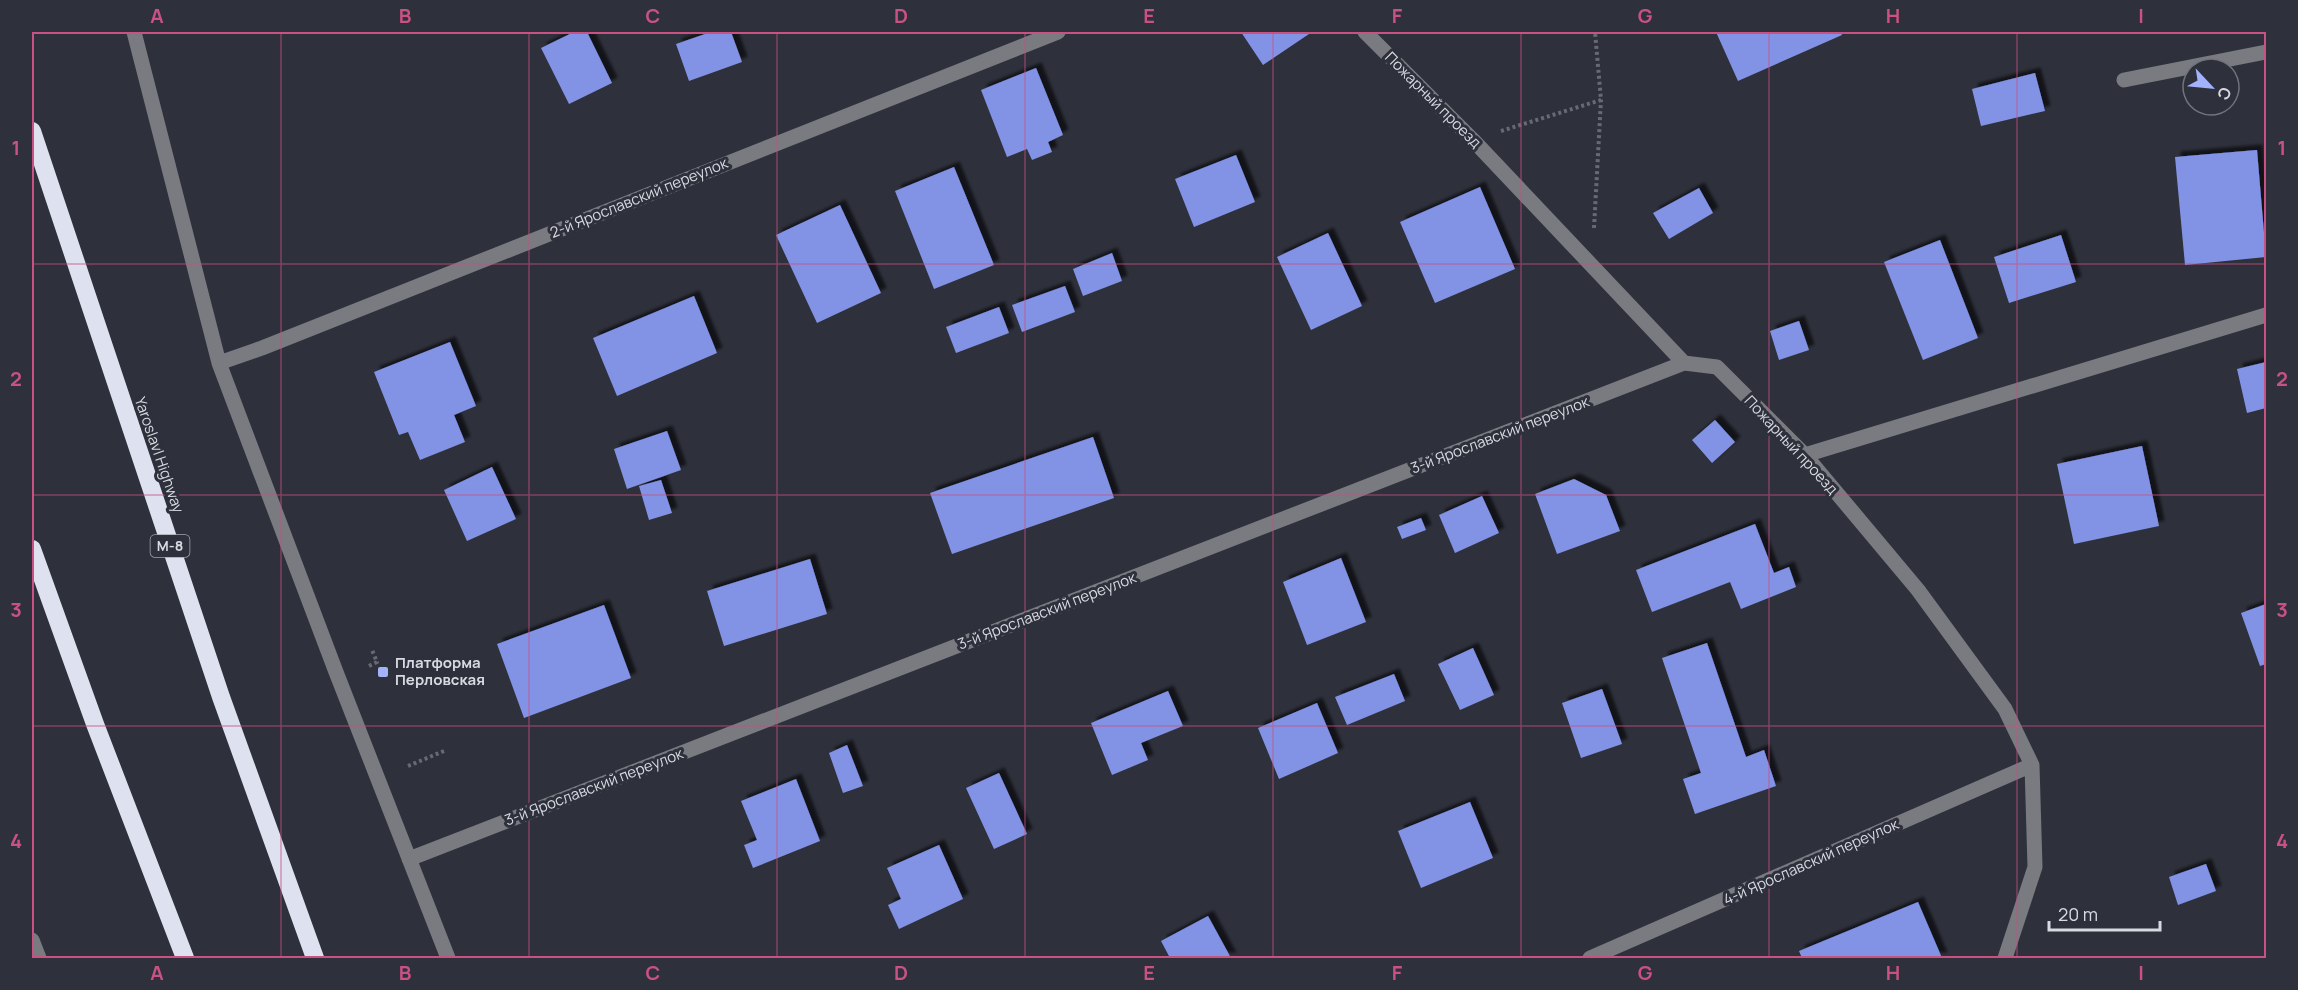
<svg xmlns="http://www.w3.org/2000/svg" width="2298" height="990" font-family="Manrope,sans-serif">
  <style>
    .building { fill: #8293e6; filter: url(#shadow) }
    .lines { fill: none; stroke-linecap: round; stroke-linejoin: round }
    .path { stroke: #676973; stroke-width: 4; stroke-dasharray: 3 3; stroke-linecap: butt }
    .minor { stroke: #797b80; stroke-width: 15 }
    .highway { stroke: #dee1ef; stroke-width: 18 }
    .grid { fill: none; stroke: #c95283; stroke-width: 1.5; stroke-opacity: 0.55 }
    .poi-dot { fill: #a2b2fd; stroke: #2e303b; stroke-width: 2 }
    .labels { text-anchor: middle; stroke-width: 6; stroke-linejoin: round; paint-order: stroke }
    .shield { fill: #2e303b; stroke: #a5a7af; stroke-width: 1.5 }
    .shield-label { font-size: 14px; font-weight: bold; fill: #d8dae1 }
    .street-label { font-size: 15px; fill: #d8dae1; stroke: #2e303b }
    .poi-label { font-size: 15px; font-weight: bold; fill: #d8dae1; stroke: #2e303b; text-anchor: start }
    .neatline { fill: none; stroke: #c95283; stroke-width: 2 }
    .grid-label { font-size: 20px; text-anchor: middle; font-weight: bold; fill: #c95283 }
  </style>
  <defs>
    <filter id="shadow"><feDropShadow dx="5.5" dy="-5.5" stdDeviation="1.5" flood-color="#0009"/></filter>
  </defs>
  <rect width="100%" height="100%" fill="#2e303b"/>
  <path class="building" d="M 574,32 L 587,32 L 612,83 L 569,104 L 541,48 Z
    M 711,32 L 731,32 L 742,62 L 689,81 L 676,44 Z
    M 1241,32 L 1308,32 L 1309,34 L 1263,65 Z
    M 1716,32 L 1841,32 L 1842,35 L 1738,81 Z
    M 1036,68 L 1063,135 L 1048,142 L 1052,152 L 1032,160 L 1027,149 L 1007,157 L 981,90 Z
    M 2035,73 L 2045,111 L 1981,126 L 1972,89 Z
    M 2257,150 L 2266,257 L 2185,265 L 2175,157 Z
    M 1236,155 L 1255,202 L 1194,227 L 1175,179 Z
    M 954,167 L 994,265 L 934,289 L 895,191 Z
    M 1480,187 L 1515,269 L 1435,303 L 1400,222 Z
    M 1699,188 L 1713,213 L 1669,239 L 1653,213 Z
    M 840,205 L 881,293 L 817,323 L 776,235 Z
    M 1328,233 L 1362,306 L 1311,330 L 1277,257 Z
    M 2061,235 L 2076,282 L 2009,303 L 1994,257 Z
    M 1940,240 L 1978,338 L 1923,360 L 1884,262 Z
    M 1112,253 L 1122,281 L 1083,296 L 1073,269 Z
    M 1065,286 L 1075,312 L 1022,332 L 1012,305 Z
    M 694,296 L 717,353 L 617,396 L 593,338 Z
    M 999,307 L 1009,333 L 956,353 L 946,327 Z
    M 1799,321 L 1809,350 L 1779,360 L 1770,331 Z
    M 450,342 L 476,406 L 454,415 L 465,442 L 420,460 L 408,432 L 399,435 L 374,372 Z
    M 2266,362 L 2266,408 L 2247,413 L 2237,369 Z
    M 1715,420 L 1735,442 L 1712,463 L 1692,440 Z
    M 667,431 L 681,470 L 627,489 L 614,449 Z
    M 1093,437 L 1114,498 L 952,554 L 930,493 Z
    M 2142,446 L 2159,526 L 2074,544 L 2057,464 Z
    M 492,467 L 516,519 L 467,541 L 444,490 Z
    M 1574,479 L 1606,495 L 1620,531 L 1557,554 L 1535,494 Z
    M 661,480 L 672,513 L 649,520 L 639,486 Z
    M 1482,496 L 1499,533 L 1455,553 L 1439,515 Z
    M 1421,518 L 1426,530 L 1402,539 L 1397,527 Z
    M 1755,524 L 1774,573 L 1789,567 L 1796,587 L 1741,609 L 1730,582 L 1652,612 L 1636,570 Z
    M 1341,558 L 1366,622 L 1307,645 L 1283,582 Z
    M 810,559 L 827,614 L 724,646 L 707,591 Z
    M 2266,604 L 2266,664 L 2260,666 L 2241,613 Z
    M 604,605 L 631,678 L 524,718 L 497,644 Z
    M 1707,643 L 1746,757 L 1764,750 L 1776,786 L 1695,814 L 1683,779 L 1701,773 L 1662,658 Z
    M 1473,648 L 1494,695 L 1460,710 L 1438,664 Z
    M 1394,674 L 1405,701 L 1347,725 L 1335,697 Z
    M 1602,689 L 1622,744 L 1581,758 L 1562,703 Z
    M 1168,691 L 1183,726 L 1141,743 L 1148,760 L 1112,775 L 1091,723 Z
    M 1317,703 L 1338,753 L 1279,779 L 1258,728 Z
    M 847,745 L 863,786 L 843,793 L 829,753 Z
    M 999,773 L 1027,834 L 994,849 L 966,788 Z
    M 796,779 L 820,841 L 753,868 L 744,845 L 757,840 L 741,801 Z
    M 1470,802 L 1493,858 L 1421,888 L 1398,831 Z
    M 939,845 L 963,899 L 899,929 L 888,905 L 901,899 L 887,868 Z
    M 2206,864 L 2216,891 L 2178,905 L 2169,877 Z
    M 1918,902 L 1942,958 L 1802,958 L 1799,951 Z
    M 1208,916 L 1231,958 L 1170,958 L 1161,941 Z"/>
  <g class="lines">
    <path class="path" d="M 1501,131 L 1601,100 L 1595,32
      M 1594,228 L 1601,100
      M 369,666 L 377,662 L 372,650
      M 408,766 L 444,751"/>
    <path class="minor" d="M 134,32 L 219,363 L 336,672 L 448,958
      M 1365,32 L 1473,140 L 1684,363 L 1717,367 L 1805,455 L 1918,590 L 2005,709 L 2032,765 L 2035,867 L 2005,958
      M 2124,80 L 2266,52
      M 219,363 L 262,348 L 1058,32
      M 1805,455 L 2266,315
      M 409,859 L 1684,363
      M 32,940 L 39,958
      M 1590,958 L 2032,765"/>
    <path class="highway" d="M 32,131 L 221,697 L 315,958
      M 32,549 L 95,724 L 185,958"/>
  </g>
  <path class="grid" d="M 281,32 L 281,958M 529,32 L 529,958M 777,32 L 777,958M 1025,32 L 1025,958M 1273,32 L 1273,958M 1521,32 L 1521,958M 1769,32 L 1769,958M 2017,32 L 2017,958M 32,264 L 2266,264M 32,495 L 2266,495M 32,726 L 2266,726"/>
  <rect class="poi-dot" x="377" y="666" width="12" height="12" rx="3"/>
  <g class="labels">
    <rect class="shield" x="150.5" y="535" width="39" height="22" rx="4.5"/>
    <g class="shield-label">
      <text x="170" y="551">М-8</text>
    </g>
    <g class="street-label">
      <text transform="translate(1433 100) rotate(45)" y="5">Пожарный проезд</text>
      <text transform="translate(639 198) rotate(-22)" y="5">2-й Ярославский переулок</text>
      <text transform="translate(1500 435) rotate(-21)" y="5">3-й Ярославский переулок</text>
      <text transform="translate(1791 445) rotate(47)" y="5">Пожарный проезд</text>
      <text transform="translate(159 455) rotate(71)" y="5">Yaroslavl Highway</text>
      <text transform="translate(1047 611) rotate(-21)" y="5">3-й Ярославский переулок</text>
      <text transform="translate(594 787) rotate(-21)" y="5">3-й Ярославский переулок</text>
      <text transform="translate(1811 862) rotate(-24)" y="5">4-й Ярославский переулок</text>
    </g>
    <g class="poi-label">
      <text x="395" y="668">Платформа<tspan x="395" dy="17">Перловская</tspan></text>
    </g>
  </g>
  <rect width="2298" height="990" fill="none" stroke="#2e303b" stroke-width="66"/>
  <g transform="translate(2211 87) rotate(116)"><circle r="28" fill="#2e303b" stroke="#72747d" stroke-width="1.5"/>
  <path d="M0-4.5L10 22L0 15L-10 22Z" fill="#a2b2fd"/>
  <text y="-9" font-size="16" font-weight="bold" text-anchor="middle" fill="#d8dae1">С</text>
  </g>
  <path d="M2049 921v9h111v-9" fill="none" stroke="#d8dae1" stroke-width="3"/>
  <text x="2058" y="921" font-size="18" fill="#d8dae1" stroke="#2e303b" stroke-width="4.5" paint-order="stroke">20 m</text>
  <rect x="33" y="33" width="2232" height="924" class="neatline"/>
  <g class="grid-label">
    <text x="157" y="23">A</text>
    <text x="405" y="23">B</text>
    <text x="653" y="23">C</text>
    <text x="901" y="23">D</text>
    <text x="1149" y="23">E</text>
    <text x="1397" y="23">F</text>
    <text x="1645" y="23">G</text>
    <text x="1893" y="23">H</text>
    <text x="2141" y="23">I</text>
    <text x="16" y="155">1</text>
    <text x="2282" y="155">1</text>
    <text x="16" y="386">2</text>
    <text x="2282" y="386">2</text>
    <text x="16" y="617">3</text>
    <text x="2282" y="617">3</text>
    <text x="16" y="848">4</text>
    <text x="2282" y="848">4</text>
    <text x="157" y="980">A</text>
    <text x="405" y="980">B</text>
    <text x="653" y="980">C</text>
    <text x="901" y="980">D</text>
    <text x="1149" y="980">E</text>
    <text x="1397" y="980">F</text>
    <text x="1645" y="980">G</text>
    <text x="1893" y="980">H</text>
    <text x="2141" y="980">I</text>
  </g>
</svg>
